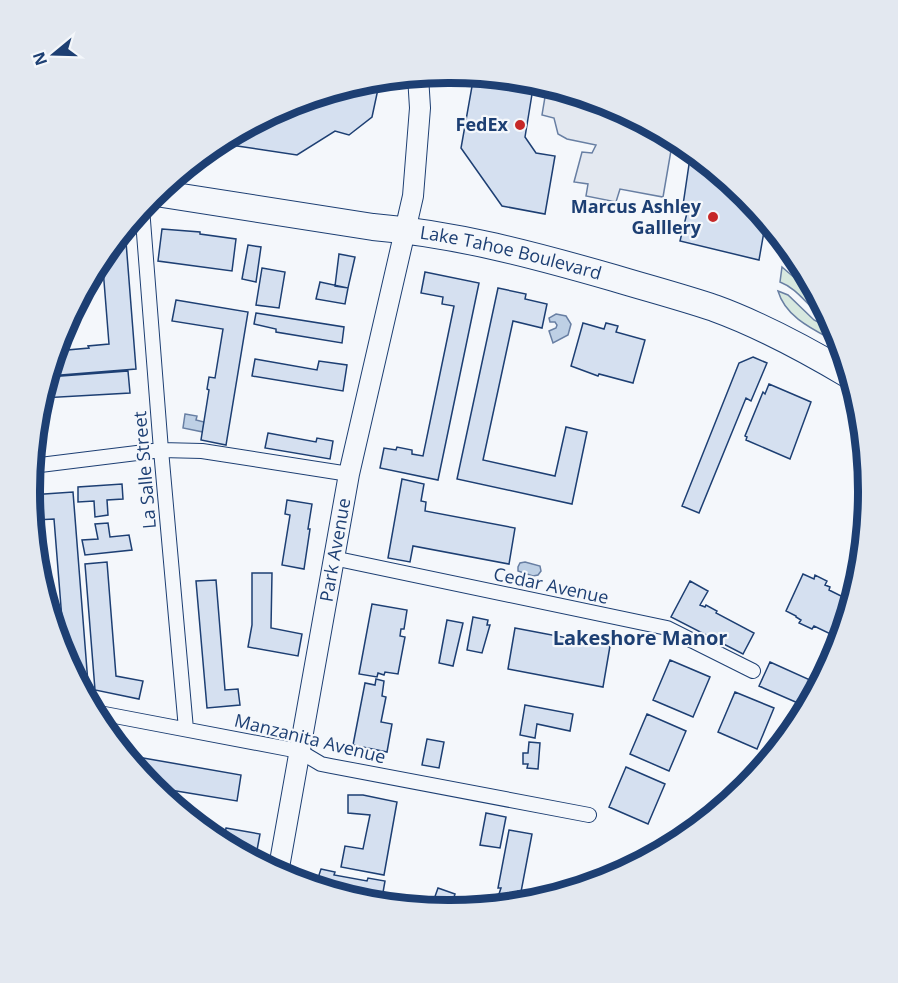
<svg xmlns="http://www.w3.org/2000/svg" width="898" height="983" font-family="'Open Sans',sans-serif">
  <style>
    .green { fill: #d7e8df; stroke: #687fa3; stroke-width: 1.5 }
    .parking { fill: #e3e8f0; stroke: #687fa3; stroke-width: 1.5 }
    .water { fill: #bed0e5; stroke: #687fa3; stroke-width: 1.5 }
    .building { fill: #d5e0f0; stroke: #1d3f73; stroke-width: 1.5 }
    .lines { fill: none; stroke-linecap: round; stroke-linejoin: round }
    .street-casing { stroke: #1d3f73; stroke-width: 16 }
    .secondary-casing { stroke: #1d3f73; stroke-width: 22 }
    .highway-casing { stroke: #1d3f73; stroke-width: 28 }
    .street { stroke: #f4f7fb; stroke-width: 14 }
    .secondary { stroke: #f4f7fb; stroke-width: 20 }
    .highway { stroke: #f4f7fb; stroke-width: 26 }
    .poi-dot { fill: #c62828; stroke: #f4f7fb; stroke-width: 2 }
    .labels { text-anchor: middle; stroke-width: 4.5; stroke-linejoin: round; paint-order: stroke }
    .poi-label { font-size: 18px; font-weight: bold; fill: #1d3f73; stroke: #f4f7fb; text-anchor: end }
    .street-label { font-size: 18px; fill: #1d3f73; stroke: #f4f7fb }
    .neighbourhood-label { font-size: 20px; font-weight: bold; fill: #1d3f73; stroke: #f4f7fb }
    .rim { fill: none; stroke: #1d3f73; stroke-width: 8 }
  </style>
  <rect width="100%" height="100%" fill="#f4f7fb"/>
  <path class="green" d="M 782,267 L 819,299 L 830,320 C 810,312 801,290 780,282 Z
    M 778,291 L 788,295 L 814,320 L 836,332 L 840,344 C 817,331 786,319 778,291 Z"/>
  <path class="parking" d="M 547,85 L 610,105 L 673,139 L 663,197 L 620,189 L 616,202 L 586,196 L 588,184 L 574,182 L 582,152 L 592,153 L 596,145 L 567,139 L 558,134 L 554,118 L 542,115 Z"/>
  <path class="water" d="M 556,314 L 566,316 L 571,324 L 568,335 L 553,343 L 549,331 L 556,328 L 557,325 L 555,322 L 550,322 L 549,318 Z
    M 185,414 L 197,416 L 196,420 L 204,422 L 203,432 L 183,428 Z
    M 525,562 L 540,566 L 541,571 L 538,575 L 533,576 L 518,571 L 518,567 L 520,563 Z"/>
  <path class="building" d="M 474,75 L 534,82 L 525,137 L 536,153 L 555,156 L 545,214 L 502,206 L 461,148 Z
    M 474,75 L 534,82 L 525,137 L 536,153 L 555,156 L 545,214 L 502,206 L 461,148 Z
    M 368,80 L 376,80 L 378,89 L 372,117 L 349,135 L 335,131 L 297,155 L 217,143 L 289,104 Z
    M 691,151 L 746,195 L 766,220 L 759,260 L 680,241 L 687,213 L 682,212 Z
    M 691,151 L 746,195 L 766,220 L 759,260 L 680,241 L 687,213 L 682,212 Z
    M 125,229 L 136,369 L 48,376 L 56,351 L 89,348 L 88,346 L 109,344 L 102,256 Z
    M 162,229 L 200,232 L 200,234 L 236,239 L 232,271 L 158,261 Z
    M 248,245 L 261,247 L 256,282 L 242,279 Z
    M 339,254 L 355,257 L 348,288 L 335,286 Z
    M 262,268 L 285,272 L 279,308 L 256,305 Z
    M 425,272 L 479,283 L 438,480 L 380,468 L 384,448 L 396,450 L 397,447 L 412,450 L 412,454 L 423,456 L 454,306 L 442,304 L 443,297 L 421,293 Z
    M 320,282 L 348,288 L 345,304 L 316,299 Z
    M 498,288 L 526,294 L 525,299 L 547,304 L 542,328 L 513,321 L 483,460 L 555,476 L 566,427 L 587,432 L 572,504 L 457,479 Z
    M 176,300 L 248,312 L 226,445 L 201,440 L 209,390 L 207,389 L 209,377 L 215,378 L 223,329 L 172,321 Z
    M 256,313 L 344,327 L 342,343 L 276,332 L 276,329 L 254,324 Z
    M 583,323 L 604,329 L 606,323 L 618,326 L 616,332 L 645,340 L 633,383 L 599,374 L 598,376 L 571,366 Z
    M 753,357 L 767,363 L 751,401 L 746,398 L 699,513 L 682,506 L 739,363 Z
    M 255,359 L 317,370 L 319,361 L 347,365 L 343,391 L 252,376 Z
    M 128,371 L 130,393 L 42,398 L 48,377 Z
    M 769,384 L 811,402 L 790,459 L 746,440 L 747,437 L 745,436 L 763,392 L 765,394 Z
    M 268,433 L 316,442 L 317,438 L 333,441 L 330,459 L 265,448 Z
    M 402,479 L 424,484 L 421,501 L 426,502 L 425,511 L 515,528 L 509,564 L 413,546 L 410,562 L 388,558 Z
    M 122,484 L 123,499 L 107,500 L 108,515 L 95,517 L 94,501 L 78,502 L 78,487 Z
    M 73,492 L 89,696 L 86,696 L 65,657 L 54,519 L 35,520 L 35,518 L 33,519 L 30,495 Z
    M 287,500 L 312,504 L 308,529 L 310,529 L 304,569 L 282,565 L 290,515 L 285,514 Z
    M 108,523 L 110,537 L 129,535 L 132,550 L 85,555 L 82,540 L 98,539 L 95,524 Z
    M 107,562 L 116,676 L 143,681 L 139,699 L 95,690 L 85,564 Z
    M 252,573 L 272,573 L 271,628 L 302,634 L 298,656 L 248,647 L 252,625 Z
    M 803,574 L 814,579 L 815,575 L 827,581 L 825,585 L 830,587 L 829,590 L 845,598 L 846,595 L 852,598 L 838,645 L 834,643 L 837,637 L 814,626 L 812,629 L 799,623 L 801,620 L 796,617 L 796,616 L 786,611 Z
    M 216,580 L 225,690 L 238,689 L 240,705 L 207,708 L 196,581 Z
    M 690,581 L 708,591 L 700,605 L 705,607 L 706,605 L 717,611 L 716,613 L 754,633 L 743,654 L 671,617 Z
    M 372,604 L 407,610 L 404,629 L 401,629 L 400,636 L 405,637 L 398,674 L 385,672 L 384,675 L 378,673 L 377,677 L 359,674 Z
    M 473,617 L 488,620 L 487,625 L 490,625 L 482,653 L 467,650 Z
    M 447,620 L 463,623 L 453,666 L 439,663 Z
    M 515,628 L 610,646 L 603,687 L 508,669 Z
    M 670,660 L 710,677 L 693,717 L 653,700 Z
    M 770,662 L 819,684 L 807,707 L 759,686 Z
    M 376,679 L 384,681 L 382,696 L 386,697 L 381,722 L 392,724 L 387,752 L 353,745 L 365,683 L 375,685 Z
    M 735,692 L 774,708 L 757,749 L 718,732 Z
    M 525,705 L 573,714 L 570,731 L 537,724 L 535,738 L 520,735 Z
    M 647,714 L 686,731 L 669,771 L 630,754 Z
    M 427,739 L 444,742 L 439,768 L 422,765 Z
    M 529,742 L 540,743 L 538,769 L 527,768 L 528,764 L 523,764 L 523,753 L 528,753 Z
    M 126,755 L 241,775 L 237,801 L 152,787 Z
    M 626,767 L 665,784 L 648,824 L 609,807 Z
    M 348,795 L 363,795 L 397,802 L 384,875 L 341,867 L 345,846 L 363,849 L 370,815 L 348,813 Z
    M 486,813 L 506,817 L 500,848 L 480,845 Z
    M 226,828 L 260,834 L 255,861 L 241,853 L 241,851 L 223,843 Z
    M 509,830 L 532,834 L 521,892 L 518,891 L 517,897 L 499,894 L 501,888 L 498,888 Z
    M 321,869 L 335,872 L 334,875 L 367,881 L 368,878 L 385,881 L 381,904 L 364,901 L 365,896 L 331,890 L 331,891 L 315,887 Z
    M 438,888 L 455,894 L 450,910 L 432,905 Z"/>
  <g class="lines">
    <defs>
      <path id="street" d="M 142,208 L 161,450 L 186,729
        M 32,466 L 161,450 L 202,451 L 349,474
        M 333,558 L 667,628 L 753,671
        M 94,712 L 299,751 L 321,764 L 331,766 L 589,815"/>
      <g id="secondary">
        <path id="s1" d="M 278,873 L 349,474 L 413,196 L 420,108 L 418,76"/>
      </g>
      <g id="highway">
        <path id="s2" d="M 156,193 L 373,227 C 456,234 534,255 614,278 C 647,288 681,297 714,308 C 761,325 807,350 849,375"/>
      </g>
    </defs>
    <use href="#street" class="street-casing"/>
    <use href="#secondary" class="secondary-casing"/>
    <use href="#highway" class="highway-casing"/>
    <use href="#street" class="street"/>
    <use href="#secondary" class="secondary"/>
    <use href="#highway" class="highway"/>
  </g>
  <g class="poi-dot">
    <circle cx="520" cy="125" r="6"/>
    <circle cx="713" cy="217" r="6"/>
  </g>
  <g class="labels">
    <g class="poi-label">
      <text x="508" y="131">FedEx</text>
      <text x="701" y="213">Marcus Ashley<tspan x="701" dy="21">Galllery</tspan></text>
    </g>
    <g class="street-label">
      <text dy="6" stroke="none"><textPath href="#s2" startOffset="360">Lake Tahoe Boulevard</textPath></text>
      <text transform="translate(145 470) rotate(-95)" y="6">La Salle Street</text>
      <text dy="6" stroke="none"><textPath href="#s1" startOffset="328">Park Avenue</textPath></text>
      <text transform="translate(551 586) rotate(12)" y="6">Cedar Avenue</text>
      <text transform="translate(310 739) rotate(14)" y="6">Manzanita Avenue</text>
    </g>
    <g class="neighbourhood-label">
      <text x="640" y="645">Lakeshore Manor</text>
    </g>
  </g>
  <path d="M0 0H898V983H0ZM448 83H450A408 408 0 0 1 858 491V492A408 408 0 0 1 450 900H448A408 408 0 0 1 40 492V491A408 408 0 0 1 448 83Z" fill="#e3e8f0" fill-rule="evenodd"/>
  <path class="rim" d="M448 83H450A408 408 0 0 1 858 491V492A408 408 0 0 1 450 900H448A408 408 0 0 1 40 492V491A408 408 0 0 1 448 83Z"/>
  <g transform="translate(54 54) rotate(251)" stroke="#f4f7fb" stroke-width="4.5" paint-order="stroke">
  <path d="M0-4.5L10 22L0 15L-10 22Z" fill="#1d3f73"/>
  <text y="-9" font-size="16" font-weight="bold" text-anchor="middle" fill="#1d3f73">N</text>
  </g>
</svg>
